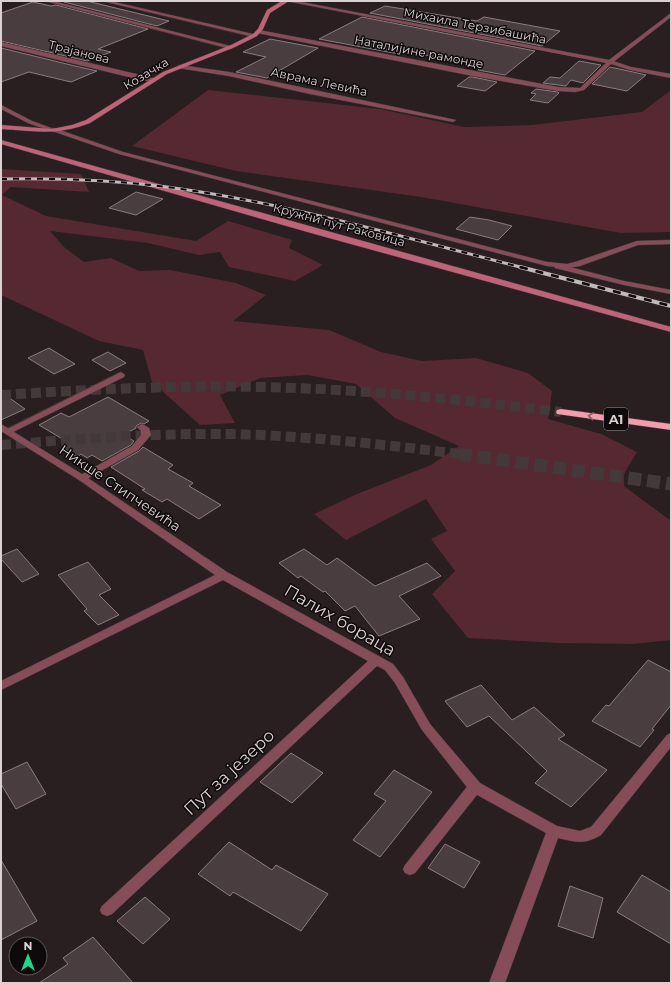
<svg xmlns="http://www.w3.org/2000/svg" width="672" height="984" font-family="Montserrat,sans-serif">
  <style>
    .green { fill: #562832 }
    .building { fill: #493d3f; stroke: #8b7d7f }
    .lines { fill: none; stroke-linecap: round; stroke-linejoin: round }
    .highway-tunnel-far1 { stroke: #43393b; stroke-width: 10; stroke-dasharray: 10 5; stroke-linecap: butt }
    .highway-tunnel { stroke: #43393b; stroke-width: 13; stroke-dasharray: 13 6; stroke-linecap: butt }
    .lane-casing { stroke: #453b3c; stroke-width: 1 }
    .street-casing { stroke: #453b3c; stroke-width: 1 }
    .secondary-casing { stroke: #453b3c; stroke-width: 1 }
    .highway-casing { stroke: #453b3c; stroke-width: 1 }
    .lane { fill: #864d58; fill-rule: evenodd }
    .street { fill: #864d58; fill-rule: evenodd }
    .secondary { fill: #be6378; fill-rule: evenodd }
    .highway { fill: #f29cad; fill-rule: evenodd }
    .rail-far1-casing { stroke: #c0b8b9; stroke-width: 3 }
    .rail-casing { stroke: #c0b8b9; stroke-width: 4 }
    .rail-far1 { stroke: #0e090a; stroke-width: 2; stroke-dasharray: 6; stroke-linecap: butt }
    .rail { stroke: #0e090a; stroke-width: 2.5; stroke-dasharray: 8; stroke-linecap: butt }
    .oneway { stroke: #8b5a64 }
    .labels { text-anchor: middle; stroke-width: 3; stroke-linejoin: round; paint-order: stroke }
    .far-street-label { font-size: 12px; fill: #d9d1d2; stroke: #0e090a }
    .shield { fill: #0e090a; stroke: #9c9596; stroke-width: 1 }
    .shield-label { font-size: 13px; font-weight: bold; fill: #d9d1d2 }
    .street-label { font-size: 14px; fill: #d9d1d2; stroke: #0e090a }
    .near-street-label { font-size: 17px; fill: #d9d1d2; stroke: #0e090a }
  </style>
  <rect width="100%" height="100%" fill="#291e20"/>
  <path class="green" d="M 208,90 L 380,109 L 464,127 L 532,125 L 642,112 L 671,90 L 671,232 L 621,233 L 421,197 L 236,171 L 132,146 Z
    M 1,169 L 81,174 L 89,192 L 11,187 L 2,195 L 46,216 L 196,241 L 228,221 L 292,240 L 289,248 L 323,265 L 295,281 L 229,267 L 220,252 L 199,255 L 148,243 L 50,231 L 64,247 L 84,262 L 111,258 L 139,271 L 170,270 L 236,283 L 266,295 L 233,321 L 329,330 L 381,352 L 422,361 L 476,358 L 528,373 L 552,391 L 548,419 L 601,434 L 637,452 L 624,474 L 624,486 L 671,521 L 671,640 L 633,644 L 558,643 L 468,638 L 432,594 L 455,571 L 431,539 L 447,531 L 426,499 L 346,540 L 314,514 L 357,494 L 431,465 L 459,446 L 395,418 L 356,384 L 308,375 L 260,378 L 220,395 L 235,423 L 200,425 L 152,382 L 143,350 L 99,341 L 1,295 Z"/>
  <path class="building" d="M 68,1 L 87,1 L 169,21 L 157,26 L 64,2 Z
    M 33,2 L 51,6 L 56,5 L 148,29 L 98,49 L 111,52 L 87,61 L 1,41 L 1,13 Z
    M 385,6 L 477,21 L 484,17 L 560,31 L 542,46 L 370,13 Z
    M 362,17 L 535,51 L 505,75 L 478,70 L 483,66 L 404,51 L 399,54 L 319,39 Z
    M 270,39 L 318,48 L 267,78 L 236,72 L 266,57 L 243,52 Z
    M 1,48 L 75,66 L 97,71 L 71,82 L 29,72 L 1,82 Z
    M 579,61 L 601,65 L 583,83 L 571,80 L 566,86 L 543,83 L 550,77 L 560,78 Z
    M 610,67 L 624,70 L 646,75 L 627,91 L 592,84 Z
    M 469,77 L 473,77 L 497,82 L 485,91 L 457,86 Z
    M 536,89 L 558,92 L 559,93 L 548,103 L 530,100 L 536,94 L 531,93 Z
    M 136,192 L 163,199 L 136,215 L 109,208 Z
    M 470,217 L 489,220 L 512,226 L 498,240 L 456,229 Z
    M 49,348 L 75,364 L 54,374 L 28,358 Z
    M 108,352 L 126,363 L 110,371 L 92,360 Z
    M 1,392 L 25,409 L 1,420 Z
    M 108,397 L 149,421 L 144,424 L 141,423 L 136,426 L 136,428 L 123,435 L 134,441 L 131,445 L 102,461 L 92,455 L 87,458 L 81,454 L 77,457 L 62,447 L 69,443 L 39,425 L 61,413 L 69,417 Z
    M 143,447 L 173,465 L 168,469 L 193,483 L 189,486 L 221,505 L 199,519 L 167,499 L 162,502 L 142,490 L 145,489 L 111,467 L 139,451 Z
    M 17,549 L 39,574 L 22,582 L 1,559 L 1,556 Z
    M 304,549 L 327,565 L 337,558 L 375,586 L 427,563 L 441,576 L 399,596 L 420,619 L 379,636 L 355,606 L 345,611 L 325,591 L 323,592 L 301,576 L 298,578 L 279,563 Z
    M 88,562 L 111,589 L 99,595 L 119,615 L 98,625 L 84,611 L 87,609 L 58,575 Z
    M 648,660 L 671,672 L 671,705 L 652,729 L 654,730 L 640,747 L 592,721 L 606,705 L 609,706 Z
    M 481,685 L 512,720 L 534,707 L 565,735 L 558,739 L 607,770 L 571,807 L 535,783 L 547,771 L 489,716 L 467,727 L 445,701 Z
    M 291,753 L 323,773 L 292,803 L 260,782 Z
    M 27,762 L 46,794 L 16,809 L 1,784 L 1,774 Z
    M 394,770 L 432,792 L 380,857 L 353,840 L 386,801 L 374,794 Z
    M 229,842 L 272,870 L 276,865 L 328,894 L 301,931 L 233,892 L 230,896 L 198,874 Z
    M 445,844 L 480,862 L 464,888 L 428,868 Z
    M 1,860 L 37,921 L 1,940 Z
    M 642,875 L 671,892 L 671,944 L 617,912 Z
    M 570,886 L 603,898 L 593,938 L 558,926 Z
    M 145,897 L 170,919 L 143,944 L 117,921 Z
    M 93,937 L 133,983 L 39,983 L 68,964 L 63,958 Z"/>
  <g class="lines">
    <path class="highway-tunnel-far1" d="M 1,395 C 98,389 196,384 294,388 C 383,391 472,401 561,412
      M 1,445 C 78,439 154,433 231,434 C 310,436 389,445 467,455"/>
    <path class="highway-tunnel" d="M 459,454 L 671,484"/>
    <defs>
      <path id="lane" d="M 610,60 L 631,67 L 671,74 L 671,78 L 630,70 L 608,63 L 607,62 Z
        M 1,105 L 32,121 L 57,130 L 54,132 L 28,123 L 1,109 Z
        M 555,264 L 558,264 L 624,281 L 671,290 L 671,294 L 624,285 L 555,268 Z
        M 121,372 L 125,375 L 124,377 L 11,433 L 5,433 L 3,431 Z
        M 142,424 L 149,428 L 151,435 L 138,450 L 85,480 L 79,480 L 77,478 L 79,476 L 132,446 L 141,435 L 141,431 L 137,427 Z
        M 475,782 L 480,783 L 482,787 L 480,791 L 415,873 L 410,875 L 405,873 L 403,869 L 405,865 L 470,783 Z"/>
      <path id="street" d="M 45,1 L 53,1 L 234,47 L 231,49 Z
        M 102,1 L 110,1 L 257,35 L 254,37 Z
        M 286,1 L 296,1 L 609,60 L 671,13 L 671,17 L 612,63 L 584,90 L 575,92 L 558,91 L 473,76 L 257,33 L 256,32 L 259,30 L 558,87 L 580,88 L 606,63 Z
        M 1,42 L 153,78 L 156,80 L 153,82 L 133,78 L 1,46 Z
        M 180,65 L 229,72 L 456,120 L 453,122 L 310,94 L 229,76 L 178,68 L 178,66 Z
        M 54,128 L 123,152 L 547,262 L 567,264 L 575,262 L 637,241 L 671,240 L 671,244 L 638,245 L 580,266 L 567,268 L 547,266 L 119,154 L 52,131 L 51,130 Z
        M 1,424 L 85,476 L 227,572 L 393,664 L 403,677 L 430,724 L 480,783 L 557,826 L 580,831 L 591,827 L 667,735 L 671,733 L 671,747 L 601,835 C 584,845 576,842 558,838 L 505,983 L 489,983 L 546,833 L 470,791 L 422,730 L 395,683 L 385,670 L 377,666 L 112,914 L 107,916 L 102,914 L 100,910 L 102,906 L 368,661 L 223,580 L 1,690 L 1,681 L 215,575 L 79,480 L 1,431 Z"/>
      <path id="secondary" d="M 282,1 L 289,1 L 270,13 L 263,29 L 257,36 L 235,47 L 167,74 L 90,123 C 56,136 36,131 1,129 L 1,125 L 52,129 L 72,125 L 86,120 L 163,72 L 231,45 L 253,34 L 258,29 L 267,10 Z
        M 1,140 L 671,327 L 671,332 L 318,235 L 1,144 Z"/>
      <path id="highway" d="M 561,409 L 671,424 L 671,430 L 557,414 L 556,412 L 557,410 Z"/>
    </defs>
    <use href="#lane" class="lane-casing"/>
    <use href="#street" class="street-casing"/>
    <use href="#secondary" class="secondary-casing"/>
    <use href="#highway" class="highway-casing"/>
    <use href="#lane" class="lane"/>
    <use href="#street" class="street"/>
    <use href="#secondary" class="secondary"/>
    <use href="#highway" class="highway"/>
    <defs>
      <path id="rail-far1" d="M 1,179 C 57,178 112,180 167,187 C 288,203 406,238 524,268"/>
      <path id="rail" d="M 520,267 L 671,306"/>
    </defs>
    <use href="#rail-far1" class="rail-far1-casing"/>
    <use href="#rail" class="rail-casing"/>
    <use href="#rail-far1" class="rail-far1"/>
    <use href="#rail" class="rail"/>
  </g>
  <defs><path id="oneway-chevron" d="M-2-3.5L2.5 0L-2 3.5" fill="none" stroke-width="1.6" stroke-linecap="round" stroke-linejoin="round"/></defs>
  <use class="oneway" href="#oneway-chevron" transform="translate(591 416) rotate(-172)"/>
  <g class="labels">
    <g class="far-street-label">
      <text transform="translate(475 26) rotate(11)" y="4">Михаила Терзибашића</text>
      <text transform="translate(79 52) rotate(14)" y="4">Трајанова</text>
      <text transform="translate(419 52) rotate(11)" y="4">Наталијине рамонде</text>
      <text transform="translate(146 74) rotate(-31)" y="4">Козачка</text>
      <text transform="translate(319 82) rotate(12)" y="4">Аврама Левића</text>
      <text transform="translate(339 225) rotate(15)" y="4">Кружни пут Раковица</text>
    </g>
    <rect class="shield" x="604" y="408" width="24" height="22" rx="3"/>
    <g class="shield-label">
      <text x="616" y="424">A1</text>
    </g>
    <g class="street-label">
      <text transform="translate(120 488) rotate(34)" y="5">Никше Стипчевића</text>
    </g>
    <g class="near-street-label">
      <text transform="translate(340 620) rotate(30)" y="6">Палих бораца</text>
      <text transform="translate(229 772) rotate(-43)" y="6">Пут за језеро</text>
    </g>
  </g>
  <rect width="672" height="984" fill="none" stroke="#d9d1d2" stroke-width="4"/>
  <g transform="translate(28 956)"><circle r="19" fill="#0e090a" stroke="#5f595a"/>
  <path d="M0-3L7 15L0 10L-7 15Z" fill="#1fd887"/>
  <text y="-6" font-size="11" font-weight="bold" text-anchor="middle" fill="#d9d1d2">N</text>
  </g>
</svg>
